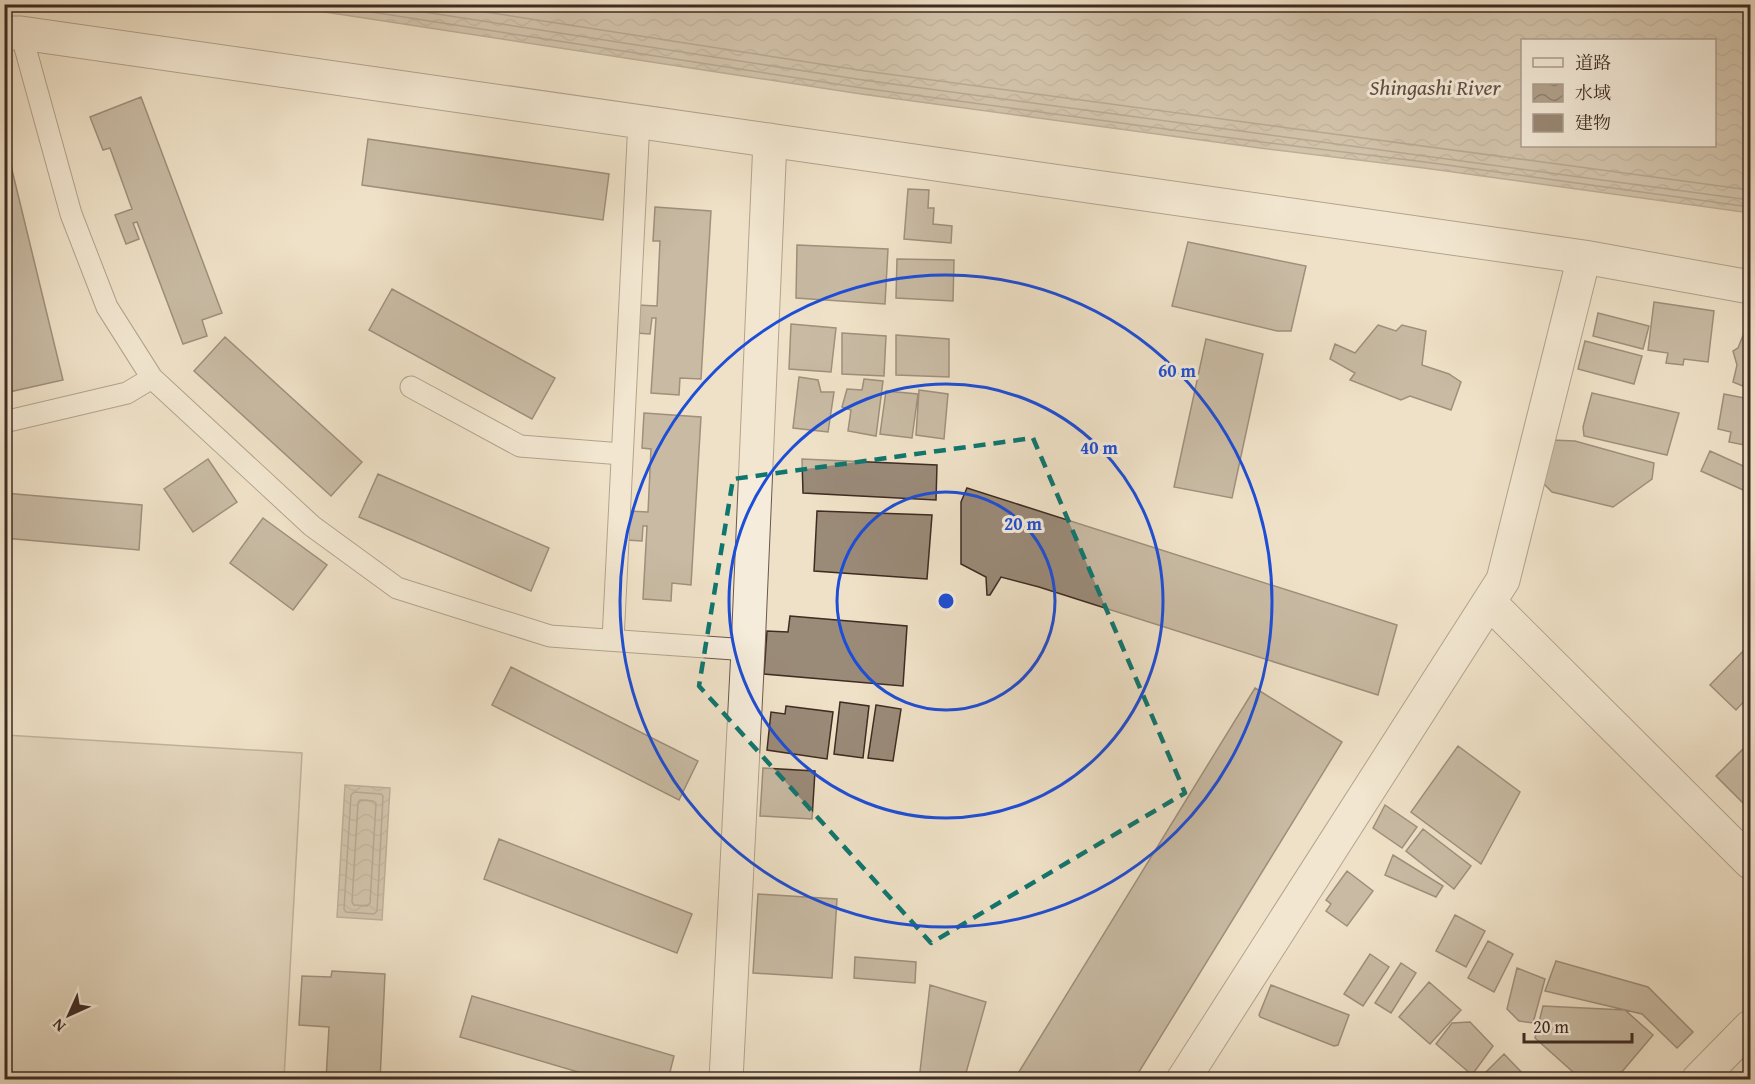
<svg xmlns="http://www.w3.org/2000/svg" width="1755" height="1084" font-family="'Gentium Book Plus','Noto Serif JP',serif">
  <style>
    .grass { fill: #d1c2ab; stroke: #887667; stroke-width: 1.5 }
    .water { fill: url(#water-waves); stroke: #847364; stroke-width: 1.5; fill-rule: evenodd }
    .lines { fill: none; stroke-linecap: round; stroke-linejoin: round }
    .shore { stroke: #786759; stroke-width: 1.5 }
    .building { fill: #9a8a78; stroke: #3e2b23; stroke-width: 1.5 }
    .lane-casing { stroke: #6a584c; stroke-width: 23 }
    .street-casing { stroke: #6a584c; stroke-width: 35 }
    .lane { stroke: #f5ecdb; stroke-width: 21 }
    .street { stroke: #f5ecdb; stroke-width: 33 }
    .marked { fill: none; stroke: #0f766e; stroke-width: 4.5; stroke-dasharray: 12 8; stroke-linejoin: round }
    .ring { fill: none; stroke: #1d4ed8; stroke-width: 3 }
    .labels { text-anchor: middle; stroke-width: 6; stroke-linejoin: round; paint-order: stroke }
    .water-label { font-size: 22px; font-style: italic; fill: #614f43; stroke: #f5ecdb }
    .centre { fill: #1d4ed8; stroke: #f5ecdb; stroke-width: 3 }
    .ring-label { font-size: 18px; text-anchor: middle; font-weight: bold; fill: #1d4ed8; stroke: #f5ecdb; stroke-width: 6; stroke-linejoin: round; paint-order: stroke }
  </style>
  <defs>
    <pattern id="water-waves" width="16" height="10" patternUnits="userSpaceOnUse" patternTransform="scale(1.5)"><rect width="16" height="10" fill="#b3a38f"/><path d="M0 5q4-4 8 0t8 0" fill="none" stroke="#938574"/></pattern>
  </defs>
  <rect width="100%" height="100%" fill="#efe1c7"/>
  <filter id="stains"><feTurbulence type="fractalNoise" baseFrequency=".00333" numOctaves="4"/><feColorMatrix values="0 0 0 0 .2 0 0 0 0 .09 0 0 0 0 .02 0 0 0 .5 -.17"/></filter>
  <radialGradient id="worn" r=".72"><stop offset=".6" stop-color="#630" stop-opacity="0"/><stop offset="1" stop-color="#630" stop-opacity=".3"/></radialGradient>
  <path class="grass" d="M 5,735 L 302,753 L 284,1079 L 5,1079 Z"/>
  <path class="water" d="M 279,5 L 1750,5 L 1750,213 L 1424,168 L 1260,148 L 861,94 ZM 1522,40 L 1714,40 L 1714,146 L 1522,146 Z
    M 345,785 L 390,788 L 382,920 L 337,917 Z"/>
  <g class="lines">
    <path class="shore" d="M 320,4 L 862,88 L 1261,142 L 1425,162 L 1750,207
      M 372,4 L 863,80 L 1750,200
      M 434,4 L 865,71 L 1750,190
      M 354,792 L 381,794 L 383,796 L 377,911 L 374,914 L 346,912 L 344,909 L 351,795 Z
      M 360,800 L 373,801 L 376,803 L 370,903 L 367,906 L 354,905 L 352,902 L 358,803 Z"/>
  </g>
  <path class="building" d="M 141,97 L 222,313 L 202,320 L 207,336 L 183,344 L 137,222 L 133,223 L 139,239 L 126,244 L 115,215 L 132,209 L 110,148 L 103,150 L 90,117 Z
    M 4,137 L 63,380 L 9,392 L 4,375 L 4,359 L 7,358 L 4,348 Z
    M 368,139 L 609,174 L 603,220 L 362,185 Z
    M 908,189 L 929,190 L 928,208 L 934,208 L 933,224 L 952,226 L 951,243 L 904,239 Z
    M 655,207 L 711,211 L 701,379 L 680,378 L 679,395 L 651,393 L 656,318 L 652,318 L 650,334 L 636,333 L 638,305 L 657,306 L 660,241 L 653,241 Z
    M 1188,242 L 1306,266 L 1291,331 L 1277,331 L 1172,306 Z
    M 797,245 L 888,249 L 885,304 L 796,298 Z
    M 897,259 L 954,260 L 953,301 L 896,298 Z
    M 392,289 L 555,378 L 532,419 L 369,330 Z
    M 1654,302 L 1714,311 L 1708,362 L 1684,359 L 1683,365 L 1666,363 L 1668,353 L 1648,350 Z
    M 1598,313 L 1649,326 L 1643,349 L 1593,336 Z
    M 1750,318 L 1750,389 L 1733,382 L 1737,365 L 1733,351 L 1738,348 Z
    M 791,324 L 836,328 L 831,372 L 789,369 Z
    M 1378,325 L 1396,331 L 1402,325 L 1426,331 L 1422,365 L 1449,374 L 1461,382 L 1451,410 L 1410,396 L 1401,400 L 1350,380 L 1355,373 L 1330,359 L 1335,344 L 1355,353 Z
    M 842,333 L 886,336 L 884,376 L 842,374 Z
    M 896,335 L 949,339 L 949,377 L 896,375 Z
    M 225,337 L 362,462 L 331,496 L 194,371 Z
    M 1206,339 L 1263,354 L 1232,498 L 1174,487 Z
    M 1585,341 L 1642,356 L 1634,384 L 1578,369 Z
    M 799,377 L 818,380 L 821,392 L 834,392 L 828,432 L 793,428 Z
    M 864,379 L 883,381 L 876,436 L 848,431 L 851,410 L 842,407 L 847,389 L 862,390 Z
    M 919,390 L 948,394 L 944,439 L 916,435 Z
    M 886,391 L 918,394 L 912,438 L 880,434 Z
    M 1592,393 L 1679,413 L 1667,455 L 1584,436 L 1583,427 Z
    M 1724,394 L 1750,399 L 1750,446 L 1729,442 L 1731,432 L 1718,429 Z
    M 644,413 L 701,417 L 691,585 L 672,583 L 671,601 L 643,599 L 647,526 L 643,526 L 642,541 L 626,540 L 628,511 L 648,512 L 651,449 L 642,448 Z
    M 1552,440 L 1575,441 L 1654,463 L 1652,479 L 1613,507 L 1552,492 L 1541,481 Z
    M 1710,451 L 1750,469 L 1750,493 L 1701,471 Z
    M 208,459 L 237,502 L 193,532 L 164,489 Z
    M 802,459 L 937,465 L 936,500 L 803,493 Z
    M 378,474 L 549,548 L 531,591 L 359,517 Z
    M 967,488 L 1397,625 L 1378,695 L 1039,587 L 1001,577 L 990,595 L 987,595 L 986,577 L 961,564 L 961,502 Z
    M 4,493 L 142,505 L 139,550 L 4,538 Z
    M 817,511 L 932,515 L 927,579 L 814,571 Z
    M 263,518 L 327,565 L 293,610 L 230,563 Z
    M 790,616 L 907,626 L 903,686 L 764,674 L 767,631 L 788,632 Z
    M 1750,644 L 1750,695 L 1736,710 L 1710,685 Z
    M 511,667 L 698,761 L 679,800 L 492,705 Z
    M 1255,688 L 1342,742 L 1134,1080 L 1014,1080 Z
    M 840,702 L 869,706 L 863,758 L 834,754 Z
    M 876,705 L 901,709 L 893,761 L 868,758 Z
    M 786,706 L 833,712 L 827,759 L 767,750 L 771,712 L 785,714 Z
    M 1750,742 L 1750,810 L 1716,776 Z
    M 1458,746 L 1520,792 L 1481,864 L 1411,812 Z
    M 763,768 L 815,771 L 812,819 L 760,816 Z
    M 1385,805 L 1417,827 L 1402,848 L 1373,828 Z
    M 1423,829 L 1471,866 L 1454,889 L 1406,851 Z
    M 499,839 L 692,914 L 677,953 L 484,879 Z
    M 1393,855 L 1443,886 L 1436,897 L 1385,875 Z
    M 1347,871 L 1373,891 L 1347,926 L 1326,911 L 1331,904 L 1326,900 Z
    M 758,894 L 837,899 L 832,978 L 753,973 Z
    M 1455,915 L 1485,931 L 1466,967 L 1436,951 Z
    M 1488,941 L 1513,954 L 1494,992 L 1468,978 Z
    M 1370,954 L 1389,967 L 1363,1006 L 1344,994 Z
    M 855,957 L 916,962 L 915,983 L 854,978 Z
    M 1556,961 L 1648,987 L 1693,1032 L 1677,1048 L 1642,1014 L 1545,991 Z
    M 1401,963 L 1416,973 L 1391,1013 L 1375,1003 Z
    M 1517,968 L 1545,979 L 1533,1023 L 1519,1021 L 1507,1009 Z
    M 332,971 L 385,974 L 380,1080 L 326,1080 L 329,1027 L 299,1025 L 302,976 L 331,977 Z
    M 1429,982 L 1461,1010 L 1430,1044 L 1399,1017 Z
    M 930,985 L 986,1002 L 964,1080 L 919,1080 Z
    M 1271,985 L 1349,1015 L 1338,1045 L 1334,1046 L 1260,1017 L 1259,1015 Z
    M 472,996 L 674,1056 L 668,1080 L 605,1080 L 460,1037 Z
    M 1543,1006 L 1625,1010 L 1653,1035 L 1615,1080 L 1582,1080 L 1535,1038 Z
    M 1470,1022 L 1493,1046 L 1472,1075 L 1436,1044 L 1452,1023 Z
    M 1504,1054 L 1529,1080 L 1486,1080 L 1482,1076 Z"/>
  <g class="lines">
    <defs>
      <path id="lane" d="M 21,33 L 71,214 L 107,307 L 152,378 L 312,526 L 397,588 L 550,636 L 748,650
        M 411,387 L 520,446 L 622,454
        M 4,422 L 127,393 L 152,378
        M 613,640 L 639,121"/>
      <path id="street" d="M 4,33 L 21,33 L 1584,257 L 1750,287
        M 1489,602 L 1750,862
        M 726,1080 L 748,650 L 770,140
        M 1183,1080 L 1503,580 L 1584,257
        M 1698,1080 L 1750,1027"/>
    </defs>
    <use href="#lane" class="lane-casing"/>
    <use href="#street" class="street-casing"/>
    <use href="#lane" class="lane"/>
    <use href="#street" class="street"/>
  </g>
  <path d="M0 0H1755V1084H0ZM 1033,438 L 1185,793 L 931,943 L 699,686 L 733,479 Z" fill="#efe1c7" fill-opacity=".55" fill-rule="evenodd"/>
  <path class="marked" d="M 1033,438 L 1185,793 L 931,943 L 699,686 L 733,479 Z"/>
  <g class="ring">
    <circle cx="946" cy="601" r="109"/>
    <circle cx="946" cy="601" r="217"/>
    <circle cx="946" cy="601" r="326"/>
  </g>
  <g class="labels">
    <g class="water-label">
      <text x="1435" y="95">Shingashi River</text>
    </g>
  </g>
  <circle cx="946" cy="601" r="9" class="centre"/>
  <g class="ring-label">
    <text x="1177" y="377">60 m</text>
    <text x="1099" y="454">40 m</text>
    <text x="1023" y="530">20 m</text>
  </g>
  <rect width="1755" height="1084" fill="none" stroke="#efe1c7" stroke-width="24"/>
  <rect x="6" y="6" width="1743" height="1072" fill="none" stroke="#3e2b23" stroke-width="3"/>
  <rect x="12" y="12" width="1731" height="1060" fill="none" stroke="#3e2b23" stroke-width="1.5"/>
  <rect x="1521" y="39" width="195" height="108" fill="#f5ecdb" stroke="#ac9f91" stroke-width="1.5"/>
  <rect x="1533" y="58" width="30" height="9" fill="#f5ecdb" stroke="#ac9f91" stroke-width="1.5"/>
  <text x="1575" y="69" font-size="18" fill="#3e2b23">道路</text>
  <rect x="1533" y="84" width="30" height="18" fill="url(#water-waves)" stroke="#ac9f91" stroke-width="1.5"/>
  <text x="1575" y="99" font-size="18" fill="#3e2b23">水域</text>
  <rect x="1533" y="114" width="30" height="18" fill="#9a8a78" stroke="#ac9f91" stroke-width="1.5"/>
  <text x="1575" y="129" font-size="18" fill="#3e2b23">建物</text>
  <g transform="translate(69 1015) rotate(225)" stroke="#f5ecdb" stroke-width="4.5" paint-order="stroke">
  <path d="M0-4.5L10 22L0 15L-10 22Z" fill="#3e2b23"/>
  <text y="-9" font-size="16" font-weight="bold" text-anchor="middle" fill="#3e2b23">N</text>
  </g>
  <path d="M1524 1033v9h108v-9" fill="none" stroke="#3e2b23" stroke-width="3"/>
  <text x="1533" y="1033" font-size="18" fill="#3e2b23" stroke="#f5ecdb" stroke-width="4.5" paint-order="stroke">20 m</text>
  <rect width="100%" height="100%" filter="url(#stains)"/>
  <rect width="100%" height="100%" fill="url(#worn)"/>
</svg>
